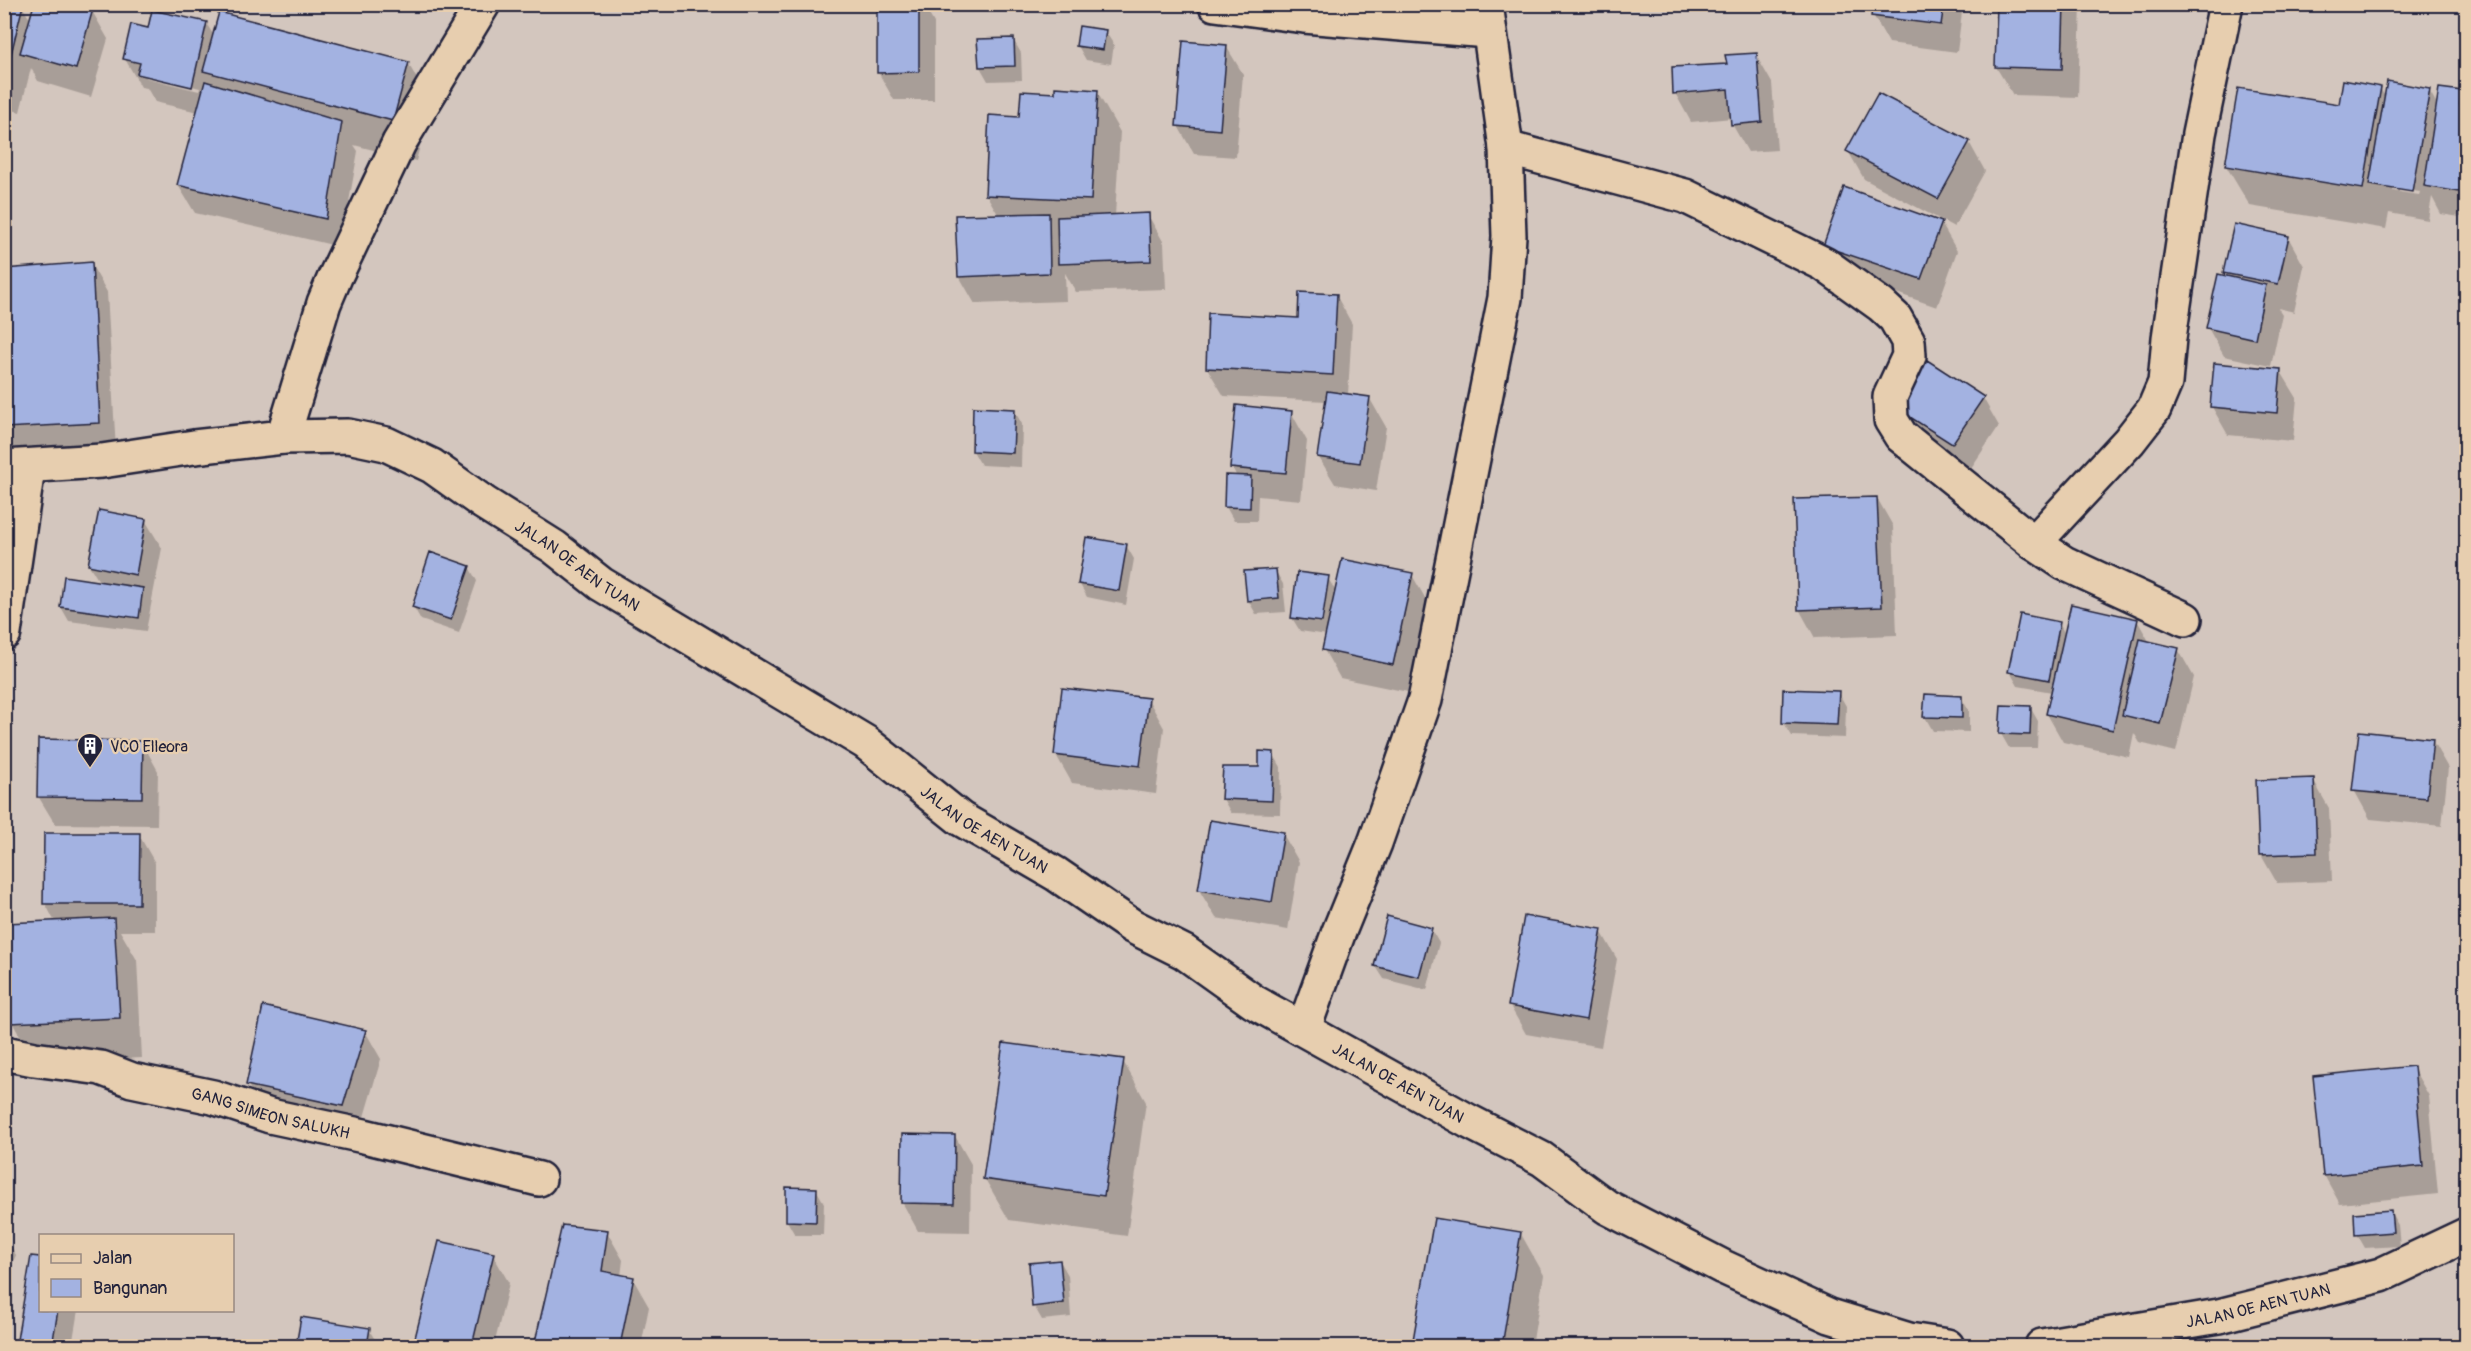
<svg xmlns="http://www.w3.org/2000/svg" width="2471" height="1351" font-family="Pangolin,sans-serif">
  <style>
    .shadow { fill: #0003; fill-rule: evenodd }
    .building { fill: #a3b2e1; stroke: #22223b; stroke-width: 1.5 }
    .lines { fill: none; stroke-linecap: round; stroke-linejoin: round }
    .minor-casing { stroke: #22223b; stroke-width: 38 }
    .minor { stroke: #e7ceaf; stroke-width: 33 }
    .labels { text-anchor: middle; stroke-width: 4.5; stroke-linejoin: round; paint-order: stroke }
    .street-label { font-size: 16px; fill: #22223b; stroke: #e7ceaf }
    .poi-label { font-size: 16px; fill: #22223b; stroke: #e7ceaf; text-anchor: start }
  </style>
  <rect width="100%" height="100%" fill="#d3c6be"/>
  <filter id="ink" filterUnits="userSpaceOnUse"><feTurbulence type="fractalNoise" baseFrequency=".0167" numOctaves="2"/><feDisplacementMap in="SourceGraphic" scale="12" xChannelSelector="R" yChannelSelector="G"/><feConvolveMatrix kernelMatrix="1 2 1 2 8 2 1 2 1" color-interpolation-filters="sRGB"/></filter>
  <g filter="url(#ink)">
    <path class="shadow" d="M 4,4 L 22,6 L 31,21 L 92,11 L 108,39 L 91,97 L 38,81 L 31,68 L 20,112 L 4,108 Z
      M 878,4 L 923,4 L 934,23 L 934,100 L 894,100 L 878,72 Z
      M 1356,4 L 1473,4 L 1472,23 Z
      M 1874,4 L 1963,4 L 1957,52 L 1889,43 L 1873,15 Z
      M 1998,4 L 2081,4 L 2078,97 L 2013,95 L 1996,67 Z
      M 206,23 L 214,36 L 408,63 L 431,104 L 416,161 L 354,145 L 358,151 L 341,247 L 195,213 L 178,185 L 198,112 L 155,102 L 147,88 L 141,87 L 125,59 L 149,29 ZM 143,74 L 200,88 L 199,91 L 147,78 Z
      M 1105,31 L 1114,45 L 1111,64 L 1086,60 L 1078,46 Z
      M 1013,39 L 1021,53 L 1022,80 L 988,81 L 980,67 Z
      M 1226,46 L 1243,74 L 1236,157 L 1194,154 L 1178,126 Z
      M 1756,55 L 1772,83 L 1777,150 L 1748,152 L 1732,124 L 1732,118 L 1691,122 L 1675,93 L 1728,65 Z
      M 2380,88 L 2386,98 L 2429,90 L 2438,106 L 2461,93 L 2466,102 L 2466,218 L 2441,214 L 2432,197 L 2428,220 L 2389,213 L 2386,229 L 2250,206 L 2226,166 L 2340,106 ZM 2393,188 L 2420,192 L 2419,195 L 2393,191 Z
      M 1097,92 L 1120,132 L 1115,216 L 1148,215 L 1164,243 L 1166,289 L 1076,292 L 1065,273 L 1066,301 L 975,304 L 959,276 L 999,216 L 986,194 L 1020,118 L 1056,95 Z
      M 1969,142 L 1985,171 L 1954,227 L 1864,179 L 1848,151 Z
      M 1941,223 L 1957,251 L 1937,307 L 1841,274 L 1825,246 Z
      M 2288,237 L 2304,266 L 2294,312 L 2278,308 L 2282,314 L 2271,366 L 2224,356 L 2208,328 L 2228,278 L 2225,272 Z
      M 91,264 L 107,292 L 116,451 L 11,457 L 4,445 L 4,271 Z
      M 1336,295 L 1352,324 L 1348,395 L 1370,399 L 1386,427 L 1376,491 L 1335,484 L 1318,456 L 1327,401 L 1224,396 L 1207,368 L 1299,319 Z
      M 2280,370 L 2297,398 L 2293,441 L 2228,435 L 2212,407 Z
      M 1983,398 L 1999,426 L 1969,471 L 1914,436 L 1898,408 Z
      M 1014,410 L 1022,424 L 1021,467 L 981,465 L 973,451 Z
      M 1291,412 L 1307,441 L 1301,500 L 1258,496 L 1257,521 L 1234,521 L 1226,507 L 1237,477 L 1232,467 Z
      M 1877,498 L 1893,526 L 1897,635 L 1815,638 L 1799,609 Z
      M 145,520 L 162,548 L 146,631 L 69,621 L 61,607 L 100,583 L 89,565 Z
      M 1126,545 L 1134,559 L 1126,605 L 1087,597 L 1079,583 Z
      M 469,567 L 477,581 L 459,633 L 421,620 L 413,606 Z
      M 1275,570 L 1283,584 L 1286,612 L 1256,614 L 1248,600 Z
      M 1412,575 L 1428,603 L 1408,692 L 1340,678 L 1324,650 L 1327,635 L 1300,631 L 1292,618 L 1328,578 L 1336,592 Z
      M 2137,620 L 2150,643 L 2178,649 L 2194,677 L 2176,752 L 2140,743 L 2134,733 L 2129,757 L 2063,742 L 2047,714 L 2052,692 L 2018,686 L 2010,672 L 2059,623 L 2065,634 Z
      M 1838,692 L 1846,706 L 1845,738 L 1792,736 L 1784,723 Z
      M 1961,697 L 1969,711 L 1969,732 L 1933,731 L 1925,717 Z
      M 1148,699 L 1164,728 L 1156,794 L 1072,783 L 1056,755 Z
      M 2030,707 L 2038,721 L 2037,748 L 2009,748 L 2001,734 Z
      M 2432,740 L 2448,768 L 2442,826 L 2370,819 L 2354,790 Z
      M 142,742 L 158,771 L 157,825 L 55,824 L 38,796 Z
      M 1273,753 L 1281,767 L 1280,814 L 1231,813 L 1223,799 L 1260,769 Z
      M 2313,780 L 2329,808 L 2332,881 L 2277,883 L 2261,855 L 2258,782 Z
      M 1283,834 L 1299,862 L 1288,930 L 1216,918 L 1199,890 Z
      M 139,835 L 155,863 L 155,931 L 120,931 L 137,960 L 142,1058 L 35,1063 L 12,1022 L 55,922 L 45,903 Z
      M 1431,929 L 1439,943 L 1427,990 L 1384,979 L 1375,965 Z
      M 1601,931 L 1617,959 L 1601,1047 L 1526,1034 L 1510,1006 Z
      M 365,1031 L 381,1059 L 359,1134 L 264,1113 L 248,1085 Z
      M 1123,1061 L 1146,1102 L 1127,1236 L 1009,1220 L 985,1179 Z
      M 2413,1068 L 2429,1096 L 2438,1194 L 2340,1204 L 2324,1175 Z
      M 955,1136 L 971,1164 L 970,1232 L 918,1231 L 902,1202 Z
      M 816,1189 L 824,1203 L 823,1235 L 795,1235 L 787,1221 Z
      M 2390,1211 L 2398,1225 L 2400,1246 L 2365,1248 L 2357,1234 Z
      M 1435,1219 L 1521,1234 L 1544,1275 L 1532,1346 L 1413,1346 Z
      M 563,1226 L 607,1232 L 623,1260 L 621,1276 L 633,1279 L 649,1307 L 641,1346 L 535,1346 Z
      M 4,1235 L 16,1255 L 4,1283 Z
      M 440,1243 L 493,1255 L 509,1283 L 494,1346 L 415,1346 Z
      M 32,1257 L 40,1259 L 40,1310 L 78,1310 L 72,1346 L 18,1346 Z
      M 1060,1261 L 1068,1275 L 1071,1317 L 1042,1320 L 1034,1306 Z
      M 302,1318 L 369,1330 L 379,1346 L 297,1346 Z"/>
    <path class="building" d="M 4,4 L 23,5 L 4,83 Z
      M 34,4 L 77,4 L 93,9 L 76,69 L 20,53 Z
      M 877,4 L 919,4 L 919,72 L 877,73 Z
      M 1873,4 L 1944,4 L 1941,25 L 1871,16 Z
      M 1997,4 L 2064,4 L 2062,69 L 1995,67 Z
      M 152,10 L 207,22 L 192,87 L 137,74 L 140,63 L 123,59 L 131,24 L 148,28 Z
      M 219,12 L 409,62 L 393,121 L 203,71 Z
      M 1079,26 L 1106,30 L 1103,50 L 1076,46 Z
      M 1014,38 L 1015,66 L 979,67 L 977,39 Z
      M 1183,41 L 1227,45 L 1220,130 L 1176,126 Z
      M 1757,53 L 1762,122 L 1731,125 L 1728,89 L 1673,94 L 1672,67 L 1727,64 L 1725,55 Z
      M 2343,80 L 2381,87 L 2363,189 L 2225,166 L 2238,88 L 2339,104 Z
      M 205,81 L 342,122 L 326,219 L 177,185 Z
      M 2387,81 L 2430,89 L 2412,192 L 2369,185 Z
      M 1055,87 L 1098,90 L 1091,200 L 985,195 L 989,115 L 1019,117 L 1021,91 L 1055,93 Z
      M 2439,88 L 2462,91 L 2460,105 L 2466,106 L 2466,193 L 2424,186 Z
      M 1878,93 L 1970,141 L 1938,199 L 1846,151 Z
      M 1844,187 L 1942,222 L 1921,279 L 1823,246 Z
      M 1049,213 L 1050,273 L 958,277 L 955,215 Z
      M 1149,213 L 1151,261 L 1058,264 L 1057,217 Z
      M 2234,224 L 2289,236 L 2278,284 L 2223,273 Z
      M 92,262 L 100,423 L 4,428 L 4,269 Z
      M 2218,274 L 2266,285 L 2255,339 L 2206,328 Z
      M 1299,292 L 1337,294 L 1333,375 L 1206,368 L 1208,313 L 1298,318 Z
      M 1927,360 L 1984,397 L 1952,444 L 1896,408 Z
      M 2214,363 L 2281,369 L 2277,413 L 2210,407 Z
      M 1327,391 L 1370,397 L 1360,463 L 1317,457 Z
      M 1236,405 L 1292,411 L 1286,473 L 1230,468 Z
      M 973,407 L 1015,409 L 1013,453 L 972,451 Z
      M 1225,475 L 1251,476 L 1250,508 L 1224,507 Z
      M 1877,497 L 1882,607 L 1798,610 L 1794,499 Z
      M 99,510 L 146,519 L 136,575 L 88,565 Z
      M 1086,537 L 1127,544 L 1119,591 L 1078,584 Z
      M 430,552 L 470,566 L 451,620 L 412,607 Z
      M 1342,559 L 1413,573 L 1393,665 L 1322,650 Z
      M 1276,569 L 1279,598 L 1247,601 L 1244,571 Z
      M 1297,572 L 1329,576 L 1322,622 L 1291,618 Z
      M 64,576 L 143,588 L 139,618 L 60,607 Z
      M 2071,604 L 2138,619 L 2113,730 L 2046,714 Z
      M 2020,614 L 2060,622 L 2049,680 L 2008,672 Z
      M 2140,639 L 2179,648 L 2160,724 L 2122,715 Z
      M 1062,688 L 1149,698 L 1140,766 L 1054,755 Z
      M 1783,689 L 1839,691 L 1837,725 L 1782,723 Z
      M 1925,694 L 1962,696 L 1962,718 L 1923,717 Z
      M 2001,705 L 2031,706 L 2030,735 L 1999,734 Z
      M 2359,731 L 2433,739 L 2427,798 L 2352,791 Z
      M 38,739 L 143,741 L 142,798 L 37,797 Z
      M 1259,751 L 1274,752 L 1272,801 L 1221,799 L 1223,767 L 1259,767 Z
      M 2314,778 L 2317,853 L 2259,855 L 2256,780 Z
      M 1210,820 L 1284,832 L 1272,902 L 1198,890 Z
      M 44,833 L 140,833 L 139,904 L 43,904 Z
      M 1387,916 L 1432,928 L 1419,977 L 1374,966 Z
      M 1524,916 L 1602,929 L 1586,1020 L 1508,1006 Z
      M 114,918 L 120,1018 L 10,1023 L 6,923 Z
      M 263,1006 L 366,1030 L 343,1106 L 246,1085 Z
      M 1003,1043 L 1124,1059 L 1104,1196 L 983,1179 Z
      M 2414,1066 L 2423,1166 L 2323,1176 L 2313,1076 Z
      M 902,1134 L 955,1135 L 954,1204 L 901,1203 Z
      M 786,1187 L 817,1188 L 816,1222 L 786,1221 Z
      M 2391,1210 L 2393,1232 L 2355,1235 L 2354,1213 Z
      M 1434,1218 L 1521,1232 L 1502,1346 L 1412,1346 Z
      M 562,1225 L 608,1230 L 602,1271 L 634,1277 L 620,1346 L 534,1346 Z
      M 439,1241 L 494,1253 L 472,1346 L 413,1346 Z
      M 31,1256 L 40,1257 L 40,1310 L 58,1310 L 52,1346 L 16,1346 Z
      M 1060,1260 L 1064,1303 L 1032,1307 L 1029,1263 Z
      M 301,1317 L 370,1328 L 367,1346 L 296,1346 Z"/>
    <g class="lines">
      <defs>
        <g id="minor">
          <path d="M 1215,4 L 1304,16 L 1488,31"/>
          <path d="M 1506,148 L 1685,196 L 1824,264 L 1881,305 L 1895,318 L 1908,341 L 1909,356 L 1890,397 L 1891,420 L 1901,436 L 2034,543 L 2064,563 L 2185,619"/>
          <path d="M 283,437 L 324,303 L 335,277 L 399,143 L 483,4"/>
          <path id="s1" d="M 4,467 L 102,461 L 194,447 L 283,437 L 348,436 L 386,444 L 432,466 L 484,503 L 554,547 L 601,584 L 865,742 L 961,819 L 1056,874 L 1132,926 L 1184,952 L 1254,1002 L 1468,1121 L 1542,1159 L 1607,1207 L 1723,1267 L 1830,1316 L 1909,1340 L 1947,1346"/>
          <path d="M 2034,543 L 2129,441 L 2154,409 L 2165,383 L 2169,338 L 2199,134 L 2226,4"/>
          <path d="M 4,633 L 28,468"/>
          <path d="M 1304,1028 L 1338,934 L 1375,843 L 1425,700 L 1505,298 L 1509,236 L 1506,148 L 1486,4"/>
          <path id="s2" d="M 4,1053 L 34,1059 L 101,1068 L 132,1080 L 213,1097 L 270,1116 L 364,1136 L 539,1179"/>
          <path id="s3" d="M 2042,1346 L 2219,1316 L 2381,1275 L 2466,1235"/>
        </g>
      </defs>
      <use href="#minor" class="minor-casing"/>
      <use href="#minor" class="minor"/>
    </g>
  </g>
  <defs>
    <symbol id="building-pin" viewBox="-11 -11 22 30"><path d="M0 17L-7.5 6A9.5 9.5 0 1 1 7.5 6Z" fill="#22223b" stroke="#e7ceaf"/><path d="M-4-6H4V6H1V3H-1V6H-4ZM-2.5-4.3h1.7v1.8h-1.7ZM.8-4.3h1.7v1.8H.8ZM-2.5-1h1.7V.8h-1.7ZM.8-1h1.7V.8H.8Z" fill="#fff"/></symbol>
  </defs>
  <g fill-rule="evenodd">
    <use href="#building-pin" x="75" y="731" width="30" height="40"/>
  </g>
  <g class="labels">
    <g class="street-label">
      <text dy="6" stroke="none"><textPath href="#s1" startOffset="612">JALAN OE AEN TUAN</textPath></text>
      <text dy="6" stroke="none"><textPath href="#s1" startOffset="1098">JALAN OE AEN TUAN</textPath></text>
      <text dy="6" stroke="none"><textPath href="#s1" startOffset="1584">JALAN OE AEN TUAN</textPath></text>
      <text dy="6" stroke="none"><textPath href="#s2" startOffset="274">GANG SIMEON SALUKH</textPath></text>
      <text dy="6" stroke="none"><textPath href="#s3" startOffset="220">JALAN OE AEN TUAN</textPath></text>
    </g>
    <g class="poi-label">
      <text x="110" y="752">VCO Elleora</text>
    </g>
  </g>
  <rect width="2471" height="1351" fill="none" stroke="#e7ceaf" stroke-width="24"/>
  <rect x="12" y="12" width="2447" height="1327" fill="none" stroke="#22223b" stroke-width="2" filter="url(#ink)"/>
  <rect x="39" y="1234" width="195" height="78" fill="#e7ceaf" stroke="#988981" stroke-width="1.5"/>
  <rect x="51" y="1254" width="30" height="9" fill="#e7ceaf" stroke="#988981" stroke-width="1.5"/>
  <text x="93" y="1264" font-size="18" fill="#22223b">Jalan</text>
  <rect x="51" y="1279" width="30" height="18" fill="#a3b2e1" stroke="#988981" stroke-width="1.5"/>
  <text x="93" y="1294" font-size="18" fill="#22223b">Bangunan</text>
</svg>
